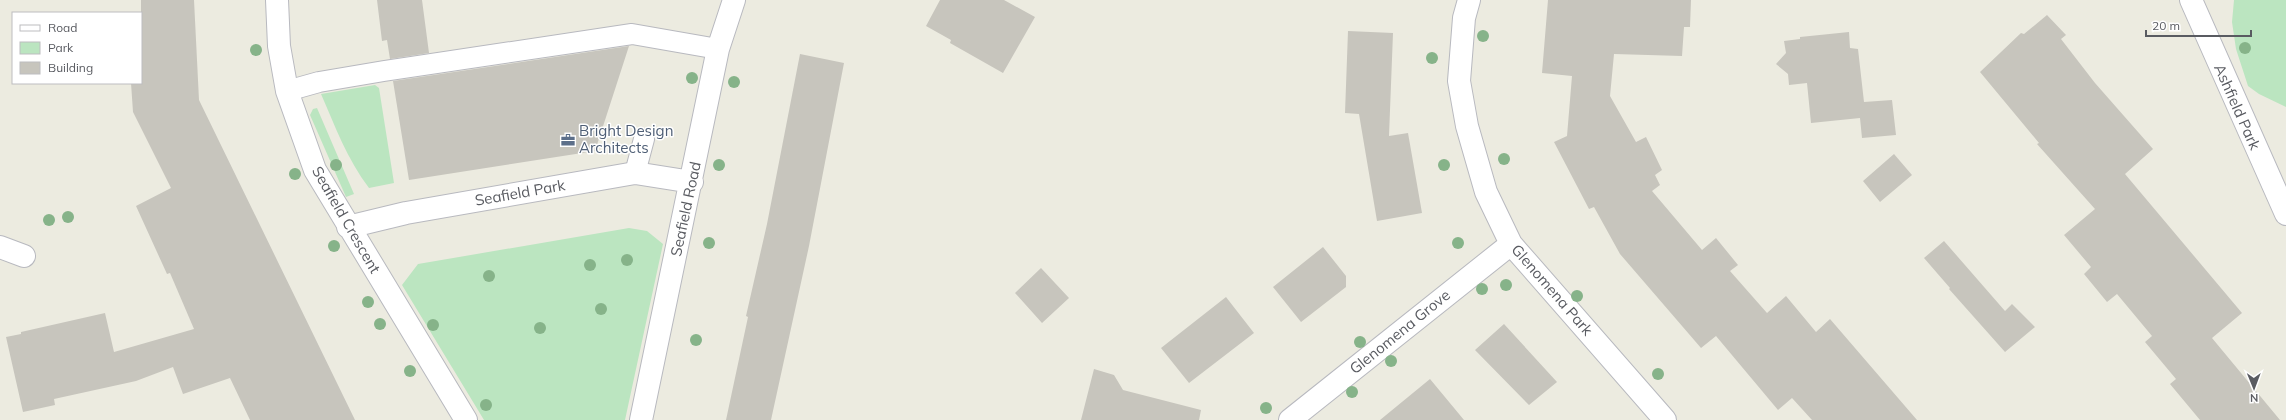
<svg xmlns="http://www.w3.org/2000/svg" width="2286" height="420" font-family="Mulish,sans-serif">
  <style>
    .green { fill: #bbe5c0 }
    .building { fill: #c7c5bd }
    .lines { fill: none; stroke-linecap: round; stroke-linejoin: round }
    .service-casing { stroke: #b8b9bf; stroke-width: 22 }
    .minor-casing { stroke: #b8b9bf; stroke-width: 24 }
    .service { stroke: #fff; stroke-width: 20 }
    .minor { stroke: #fff; stroke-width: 22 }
    .tree { fill: #86b389 }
    .labels { text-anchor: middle; stroke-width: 3; stroke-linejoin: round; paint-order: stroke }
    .street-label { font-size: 15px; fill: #595b61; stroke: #fff }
    .service-label { font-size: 15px; fill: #4e5e75; stroke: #fff; text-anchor: start }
  </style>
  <rect width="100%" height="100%" fill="#ecebe0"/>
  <path class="green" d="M 2234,0 L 2286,0 L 2286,107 L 2259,94 L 2248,86 L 2236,49 L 2232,22 Z
    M 375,85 L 379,88 L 394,183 L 369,188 C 347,159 335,126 321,94 Z
    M 317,108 L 354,194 L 346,197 L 310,115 L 313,109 Z
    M 629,228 L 647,231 L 663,244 L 625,420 L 484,420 L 402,285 L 418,264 Z"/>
  <path class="building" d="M 141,0 L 194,0 L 199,100 L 355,420 L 250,420 L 230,378 L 183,394 L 173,367 L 136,381 L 54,399 L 55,405 L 23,412 L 6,337 L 21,334 L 21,332 L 105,313 L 114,352 L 194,329 L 170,273 L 167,274 L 136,206 L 171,188 L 133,112 L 131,83 L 141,83 Z
    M 377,0 L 422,0 L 429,53 L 390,59 L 387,40 L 382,41 Z
    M 940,0 L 1004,0 L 1035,17 L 1003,73 L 950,43 L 951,40 L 926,26 Z
    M 1548,0 L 1691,0 L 1690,27 L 1684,27 L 1682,56 L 1614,54 L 1610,96 L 1636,142 L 1646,137 L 1662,170 L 1655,175 L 1660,185 L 1652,191 L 1702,250 L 1716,238 L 1738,265 L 1730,271 L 1767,313 L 1786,296 L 1816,332 L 1830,319 L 1917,420 L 1812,420 L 1792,398 L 1778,410 L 1716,336 L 1701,348 L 1620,254 L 1594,207 L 1589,209 L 1554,142 L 1567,136 L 1572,76 L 1542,73 Z
    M 2047,15 L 2066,35 L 2061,39 L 2095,83 L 2153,149 L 2125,174 L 2242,313 L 2212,338 L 2280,420 L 2200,420 L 2170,384 L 2176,379 L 2145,342 L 2152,336 L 2117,294 L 2107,302 L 2084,274 L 2091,267 L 2064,235 L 2095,209 L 2037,144 L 2039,143 L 1980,72 L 2021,33 L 2024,34 Z
    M 1348,31 L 1393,33 L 1389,136 L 1408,133 L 1422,213 L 1377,221 L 1359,114 L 1345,113 Z
    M 1849,32 L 1850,48 L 1858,49 L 1864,102 L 1892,100 L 1896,135 L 1862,138 L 1860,118 L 1811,123 L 1807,83 L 1789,85 L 1788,74 L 1776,64 L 1786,53 L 1784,41 L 1800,39 L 1800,37 Z
    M 629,46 L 595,151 L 409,180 L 393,81 Z
    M 800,54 L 844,63 L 809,246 L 771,420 L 726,420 L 748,317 L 746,316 L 767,224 Z
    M 1894,154 L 1912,175 L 1880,202 L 1863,181 Z
    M 1944,241 L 2005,311 L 2012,304 L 2035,327 L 2005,352 L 1949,289 L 1950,288 L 1924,258 Z
    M 1323,247 L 1346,276 L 1346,287 L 1301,322 L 1273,287 Z
    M 1041,268 L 1069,298 L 1042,323 L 1015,293 Z
    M 1226,297 L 1254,333 L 1189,383 L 1161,348 Z
    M 1504,324 L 1557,382 L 1529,405 L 1475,350 Z
    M 1094,369 L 1114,375 L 1123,390 L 1201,410 L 1199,420 L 1081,420 Z
    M 1430,379 L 1464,420 L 1380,420 Z"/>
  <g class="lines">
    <defs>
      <path id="service" d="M 287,91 L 319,82 L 384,71 L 632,34 L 718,49
        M 635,173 L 644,139"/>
      <path id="minor" d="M 277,0 L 279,46 L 287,91 L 315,170 L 466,420
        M 1469,0 L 1464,18 L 1459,81 L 1467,126 L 1486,192 L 1511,244 L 1665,420
        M 2191,0 L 2286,214
        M 348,227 L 406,213 L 635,173 L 692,182
        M 0,247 L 24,256
        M 641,420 L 718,49 L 734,0
        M 1290,420 L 1511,244"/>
    </defs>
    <use href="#service" class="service-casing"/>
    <use href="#minor" class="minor-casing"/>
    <use href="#service" class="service"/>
    <use href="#minor" class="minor"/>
  </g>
  <g class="tree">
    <circle cx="1483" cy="36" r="6"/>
    <circle cx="2245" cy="48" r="6"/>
    <circle cx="256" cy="50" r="6"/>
    <circle cx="1432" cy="58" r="6"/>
    <circle cx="692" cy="78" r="6"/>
    <circle cx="734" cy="82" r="6"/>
    <circle cx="1504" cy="159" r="6"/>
    <circle cx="336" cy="165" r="6"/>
    <circle cx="719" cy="165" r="6"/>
    <circle cx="1444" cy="165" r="6"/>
    <circle cx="295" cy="174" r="6"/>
    <circle cx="68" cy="217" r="6"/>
    <circle cx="49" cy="220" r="6"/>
    <circle cx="709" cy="243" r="6"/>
    <circle cx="1458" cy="243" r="6"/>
    <circle cx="334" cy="246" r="6"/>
    <circle cx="627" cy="260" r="6"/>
    <circle cx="590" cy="265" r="6"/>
    <circle cx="489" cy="276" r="6"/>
    <circle cx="1506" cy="285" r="6"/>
    <circle cx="1482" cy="289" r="6"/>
    <circle cx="1577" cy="296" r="6"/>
    <circle cx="368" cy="302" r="6"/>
    <circle cx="601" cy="309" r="6"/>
    <circle cx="380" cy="324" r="6"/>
    <circle cx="433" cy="325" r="6"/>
    <circle cx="540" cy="328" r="6"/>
    <circle cx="696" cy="340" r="6"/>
    <circle cx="1360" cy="342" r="6"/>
    <circle cx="1391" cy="361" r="6"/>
    <circle cx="410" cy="371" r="6"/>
    <circle cx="1658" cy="374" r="6"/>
    <circle cx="1352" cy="392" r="6"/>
    <circle cx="486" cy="405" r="6"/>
    <circle cx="1266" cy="408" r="6"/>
  </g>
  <defs>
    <symbol id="office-bare" viewBox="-9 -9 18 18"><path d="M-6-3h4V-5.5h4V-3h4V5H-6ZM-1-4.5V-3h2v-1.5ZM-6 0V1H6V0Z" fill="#5c6f8a" stroke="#fff" stroke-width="2.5" paint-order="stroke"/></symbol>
  </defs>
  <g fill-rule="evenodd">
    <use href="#office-bare" x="558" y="130" width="20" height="20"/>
  </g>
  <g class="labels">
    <g class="street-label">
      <text transform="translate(2237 107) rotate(66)" y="5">Ashfield Park</text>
      <text transform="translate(520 193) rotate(-10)" y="5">Seafield Park</text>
      <text transform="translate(686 209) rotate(-78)" y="5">Seafield Road</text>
      <text transform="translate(346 220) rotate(60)" y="5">Seafield Crescent</text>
      <text transform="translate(1552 290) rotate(49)" y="5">Glenomena Park</text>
      <text transform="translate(1400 332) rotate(-39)" y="5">Glenomena Grove</text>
    </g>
    <g class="service-label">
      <text x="579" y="136">Bright Design<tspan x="579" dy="17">Architects</tspan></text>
    </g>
  </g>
  <rect x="12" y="12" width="130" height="72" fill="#ffffff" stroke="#bdbdc0"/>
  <rect x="20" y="25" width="20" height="6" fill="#ffffff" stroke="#bdbdc0"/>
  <text x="48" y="32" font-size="12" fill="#595b61">Road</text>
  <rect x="20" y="42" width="20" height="12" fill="#bbe5c0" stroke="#bdbdc0"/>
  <text x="48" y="52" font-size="12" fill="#595b61">Park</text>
  <rect x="20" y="62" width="20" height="12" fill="#c7c5bd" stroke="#bdbdc0"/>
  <text x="48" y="72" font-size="12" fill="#595b61">Building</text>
  <g transform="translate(2254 388) rotate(179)" stroke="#ffffff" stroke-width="3" paint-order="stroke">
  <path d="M0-3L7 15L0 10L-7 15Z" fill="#595b61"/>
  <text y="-6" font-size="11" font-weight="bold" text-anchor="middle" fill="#595b61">N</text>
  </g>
  <path d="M2146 30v6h105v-6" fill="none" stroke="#595b61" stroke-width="2"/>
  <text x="2152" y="30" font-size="12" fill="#595b61" stroke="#ffffff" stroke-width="3" paint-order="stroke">20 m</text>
</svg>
